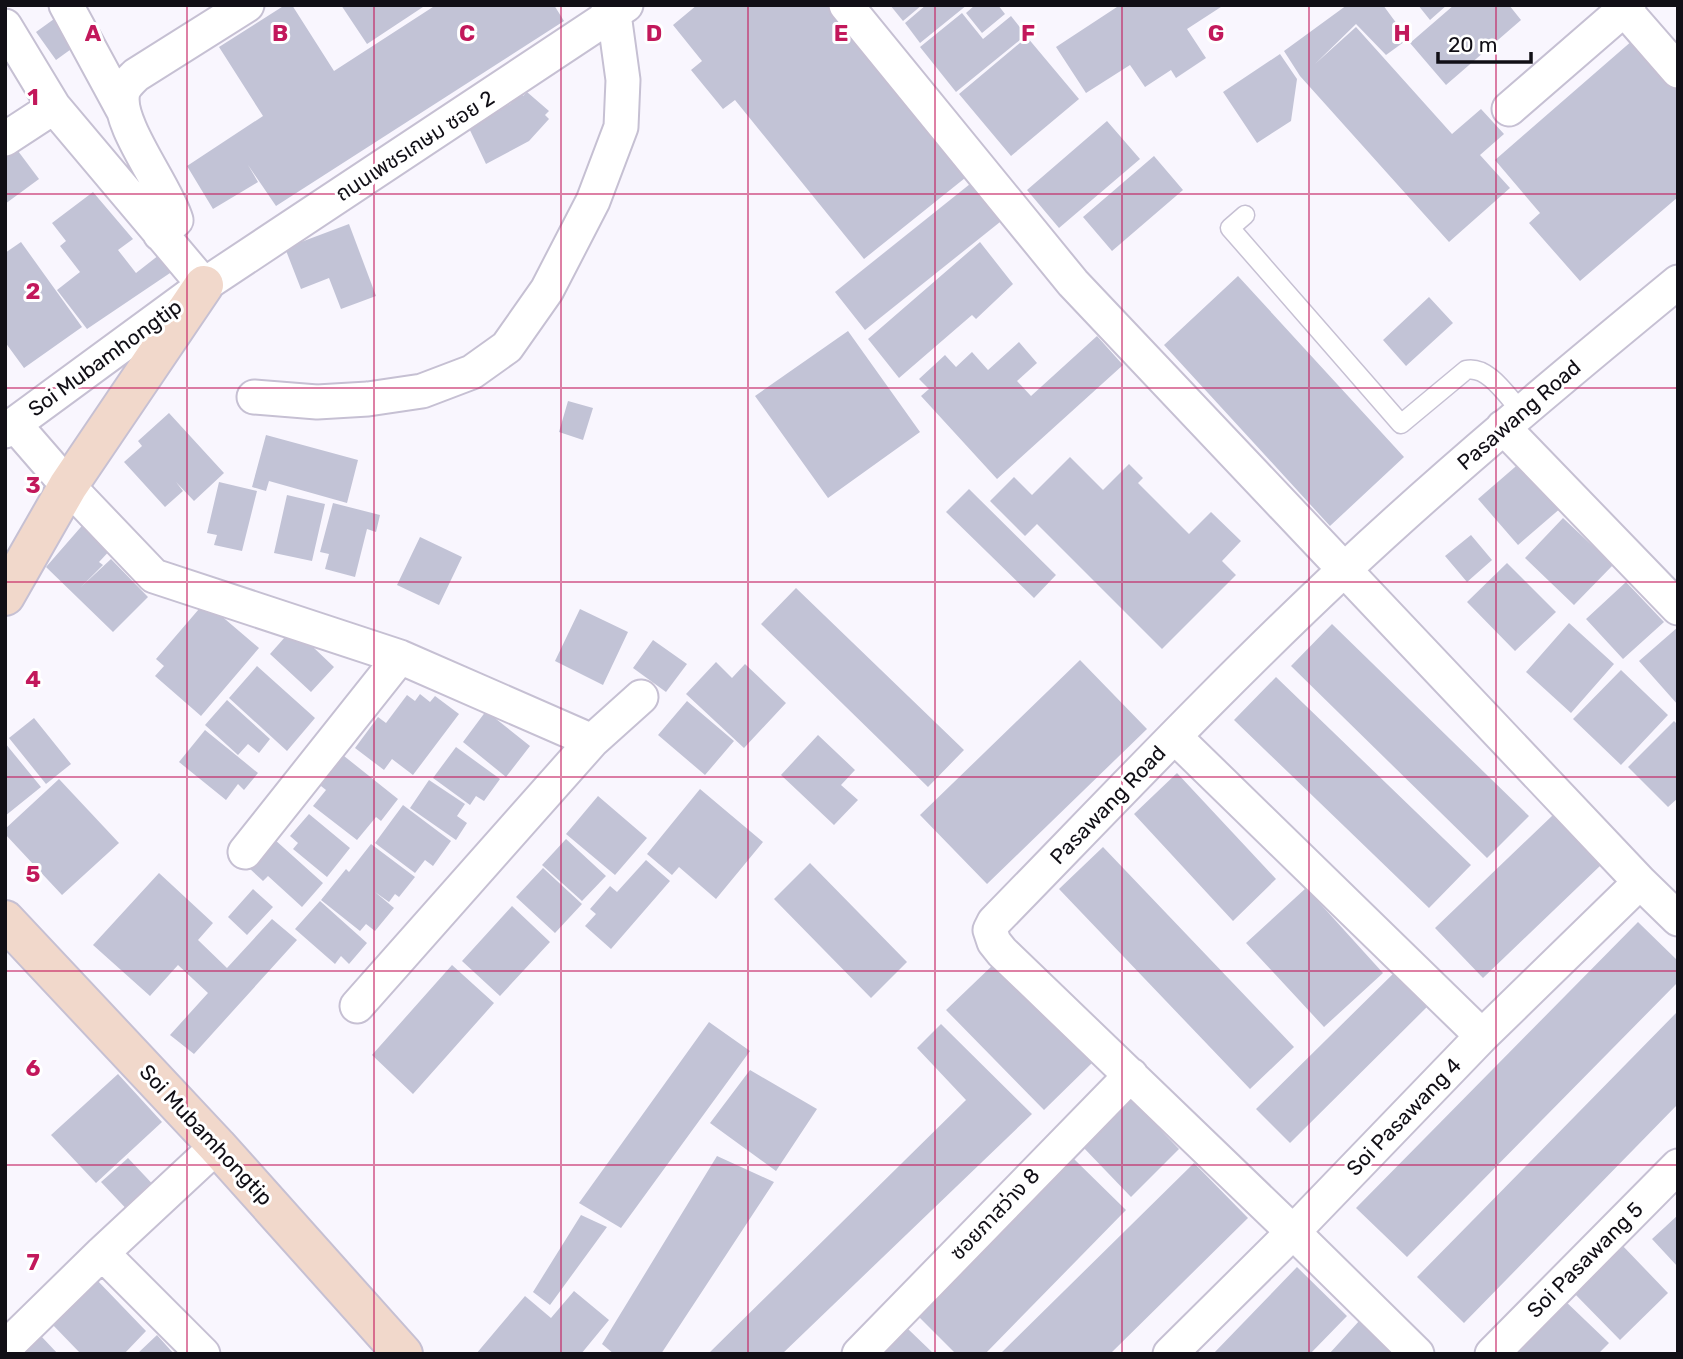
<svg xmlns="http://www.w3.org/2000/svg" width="1683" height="1359" font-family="Rubik,'Noto Sans Thai',sans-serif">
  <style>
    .building { fill: #c2c3d6 }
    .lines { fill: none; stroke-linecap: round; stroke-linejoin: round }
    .lane-casing { stroke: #c6c0d3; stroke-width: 21 }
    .street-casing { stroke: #c6c0d3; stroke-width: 37 }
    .secondary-casing { stroke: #c6c0d3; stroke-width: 42 }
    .lane { stroke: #fff; stroke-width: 18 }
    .street { stroke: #fff; stroke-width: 33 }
    .secondary { stroke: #f1d8cb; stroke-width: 38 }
    .grid { fill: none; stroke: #c2185b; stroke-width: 2; stroke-opacity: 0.55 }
    .labels { text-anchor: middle; stroke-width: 6; stroke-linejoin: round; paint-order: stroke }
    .street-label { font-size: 21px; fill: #110f16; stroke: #fff }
    .grid-label { font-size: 23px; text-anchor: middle; font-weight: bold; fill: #c2185b; stroke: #fff; stroke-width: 6; stroke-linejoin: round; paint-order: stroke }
  </style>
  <rect width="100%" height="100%" fill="#f9f6fe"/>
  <path class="building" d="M 285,5 L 292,5 L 334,71 L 436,5 L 554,5 L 564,21 L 276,206 L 248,165 L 258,182 L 213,209 L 187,166 L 263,116 L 219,47 Z
    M 341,5 L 426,5 L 367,44 Z
    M 697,5 L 834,5 L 840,12 L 834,17 L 965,178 L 864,259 L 735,100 L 723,109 L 691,70 L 702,61 L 673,25 Z
    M 890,5 L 922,5 L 903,21 Z
    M 926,5 L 967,5 L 920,43 L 905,23 Z
    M 975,5 L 998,5 L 1005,14 L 982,33 L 966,13 Z
    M 1120,5 L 1224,5 L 1187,29 L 1206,58 L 1176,78 L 1171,70 L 1145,87 L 1130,65 L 1086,93 L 1056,47 Z
    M 1347,5 L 1383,5 L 1408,39 L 1386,55 L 1356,24 L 1315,64 L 1356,27 L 1452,134 L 1481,109 L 1504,134 L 1480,155 L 1510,188 L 1449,242 L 1300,76 L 1284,51 Z
    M 1418,5 L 1447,5 L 1430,20 Z
    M 1454,5 L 1509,5 L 1521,20 L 1446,85 L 1410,43 Z
    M 962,13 L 983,39 L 1011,16 L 1026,35 L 956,92 L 920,47 Z
    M 54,19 L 74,47 L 56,60 L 36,32 Z
    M 1027,37 L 1079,99 L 1011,156 L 959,94 Z
    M 1633,40 L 1678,91 L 1678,197 L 1580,281 L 1529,223 L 1540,213 L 1495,160 Z
    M 1280,54 L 1297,79 L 1291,121 L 1257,143 L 1223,92 Z
    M 527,92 L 549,111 L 545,115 L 549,119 L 529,141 L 486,164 L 468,126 L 510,104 L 521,93 L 523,96 Z
    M 1107,121 L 1140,159 L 1059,228 L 1027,190 Z
    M 15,147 L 39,179 L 5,204 L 5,154 Z
    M 1154,156 L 1183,190 L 1112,251 L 1083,217 Z
    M 975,180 L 1005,218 L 865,330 L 835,292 Z
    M 93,192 L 133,239 L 118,250 L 136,273 L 159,255 L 173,271 L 87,329 L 57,290 L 80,272 L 60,246 L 66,241 L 52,223 Z
    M 349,224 L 376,296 L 341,309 L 329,278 L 301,289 L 285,248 Z
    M 21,242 L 82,327 L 24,368 L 5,342 L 5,253 Z
    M 980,242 L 1013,284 L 976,319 L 972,315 L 899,378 L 868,339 Z
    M 1238,276 L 1404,457 L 1330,526 L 1164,345 Z
    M 1429,297 L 1453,323 L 1406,366 L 1383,340 Z
    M 848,331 L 920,432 L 828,498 L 755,396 Z
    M 1097,336 L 1123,365 L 997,479 L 921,396 L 929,389 L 919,379 L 945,355 L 956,367 L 972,352 L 988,370 L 1019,342 L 1037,363 L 1017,381 L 1031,396 Z
    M 568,401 L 593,408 L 583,440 L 559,432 Z
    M 169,413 L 224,473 L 194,501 L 176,482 L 183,491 L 165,507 L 124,462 L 142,446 L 138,441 Z
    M 266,435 L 358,460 L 347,503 L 269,481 L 266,491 L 252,487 Z
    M 1070,457 L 1103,490 L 1129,464 L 1143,478 L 1138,483 L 1189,534 L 1211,512 L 1241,541 L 1222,561 L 1236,575 L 1162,649 L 1037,524 L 1025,536 L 990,501 L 1014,477 L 1032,495 Z
    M 1522,461 L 1562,507 L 1518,545 L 1478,499 Z
    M 219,482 L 257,491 L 242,551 L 214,545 L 217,535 L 207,533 Z
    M 969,489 L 1056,575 L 1034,598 L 946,512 Z
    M 287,495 L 325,504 L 312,561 L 274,553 Z
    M 333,503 L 380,515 L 376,532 L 367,529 L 355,577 L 325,569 L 329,554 L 320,552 Z
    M 1563,518 L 1613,565 L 1574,605 L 1525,558 Z
    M 87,520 L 114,546 L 99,562 L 103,565 L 81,587 L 111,559 L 148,597 L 113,632 L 46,567 Z
    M 1471,535 L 1492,560 L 1467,582 L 1445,556 Z
    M 420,537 L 462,557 L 439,605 L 397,585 Z
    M 1507,563 L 1556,612 L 1515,651 L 1467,602 Z
    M 1626,582 L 1664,622 L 1623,659 L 1586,619 Z
    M 796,588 L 964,750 L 928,787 L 761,624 Z
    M 205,602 L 259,648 L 201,716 L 155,676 L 164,666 L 156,659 Z
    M 580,609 L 628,632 L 603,685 L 555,661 Z
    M 1569,623 L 1614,664 L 1571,713 L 1526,672 Z
    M 1332,624 L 1529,816 L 1487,858 L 1291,666 Z
    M 1678,627 L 1678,705 L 1639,661 Z
    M 293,628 L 334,667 L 311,692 L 270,654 Z
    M 653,640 L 687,664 L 666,692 L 633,668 Z
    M 1080,660 L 1147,729 L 987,884 L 920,815 Z
    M 716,662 L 732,678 L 745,664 L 786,703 L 744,748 L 686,694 Z
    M 257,666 L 315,718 L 287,751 L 229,698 Z
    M 1621,670 L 1668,715 L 1621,765 L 1573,719 Z
    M 1276,677 L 1471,865 L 1429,908 L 1234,720 Z
    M 420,694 L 430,702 L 435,696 L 459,714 L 413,775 L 392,759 L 384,770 L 355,748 L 378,717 L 386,723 L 407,695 L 415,701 Z
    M 227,700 L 270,739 L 259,753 L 248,744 L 238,755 L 205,725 Z
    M 687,701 L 734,741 L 705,775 L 658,735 Z
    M 486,711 L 530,746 L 506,777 L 463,742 Z
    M 34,718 L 71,764 L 46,784 L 9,738 Z
    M 1674,721 L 1678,725 L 1678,798 L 1668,807 L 1628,767 Z
    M 205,730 L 258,773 L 244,790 L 238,784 L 226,800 L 179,762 Z
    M 818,735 L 855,770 L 841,785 L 858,800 L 834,825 L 781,775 Z
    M 5,743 L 41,787 L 5,816 Z
    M 456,747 L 500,779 L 484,801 L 476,796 L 470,805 L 433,778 Z
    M 339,752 L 398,799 L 381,821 L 376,817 L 357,840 L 313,806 L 326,790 L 316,782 Z
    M 1177,773 L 1276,879 L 1233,921 L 1134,814 Z
    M 59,779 L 119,843 L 62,895 L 5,834 L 5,829 Z
    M 429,780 L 465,804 L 457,816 L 467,823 L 456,840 L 410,808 Z
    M 700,789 L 763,842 L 716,899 L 679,867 L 672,875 L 647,854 Z
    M 598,796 L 647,838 L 615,875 L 566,834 Z
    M 403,805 L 451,841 L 433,866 L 425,860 L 415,873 L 375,843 Z
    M 309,814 L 350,848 L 327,877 L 293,849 L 298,843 L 290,836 Z
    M 1553,815 L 1601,865 L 1483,978 L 1435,928 Z
    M 274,839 L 323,883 L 302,907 L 268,876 L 263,881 L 249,868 Z
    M 566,839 L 606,876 L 582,901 L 542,865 Z
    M 371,844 L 415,877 L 399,897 L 395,894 L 389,902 L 375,892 L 394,908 L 375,931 L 366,924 L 360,931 L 321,900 L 346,869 L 349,872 Z
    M 1103,847 L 1294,1047 L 1250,1089 L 1059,889 Z
    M 646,860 L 670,881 L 611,949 L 585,926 L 596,914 L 590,909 L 610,886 L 617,892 Z
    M 810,863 L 907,962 L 871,998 L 774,899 Z
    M 543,868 L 582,904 L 555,933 L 516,897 Z
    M 159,873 L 213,923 L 198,940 L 227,968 L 272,919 L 297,940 L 194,1054 L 170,1035 L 208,993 L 178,965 L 150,996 L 93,945 Z
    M 1306,888 L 1383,973 L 1324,1027 L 1246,943 Z
    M 253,889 L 273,907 L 247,935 L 228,917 Z
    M 320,901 L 367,943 L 349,964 L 341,956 L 335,964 L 295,929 Z
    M 512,906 L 550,942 L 500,996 L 462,961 Z
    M 1638,922 L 1678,961 L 1678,982 L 1407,1257 L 1356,1208 Z
    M 995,963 L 1092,1063 L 1044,1110 L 946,1010 Z
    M 452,965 L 494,1003 L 413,1094 L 372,1055 Z
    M 1399,968 L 1432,1002 L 1290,1143 L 1256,1109 Z
    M 1678,1011 L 1678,1104 L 1464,1323 L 1417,1277 Z
    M 709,1022 L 750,1051 L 621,1228 L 579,1203 Z
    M 941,1024 L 1032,1114 L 782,1354 L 708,1354 L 966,1100 L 917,1048 Z
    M 750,1070 L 817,1109 L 776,1171 L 710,1123 Z
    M 118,1074 L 162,1122 L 96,1183 L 51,1135 Z
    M 1131,1099 L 1179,1149 L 1131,1197 L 1082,1146 Z
    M 717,1156 L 774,1182 L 661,1354 L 614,1354 L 602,1344 Z
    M 128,1158 L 160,1192 L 134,1217 L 101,1182 Z
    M 1074,1159 L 1126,1210 L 985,1354 L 956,1354 L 919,1317 Z
    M 1194,1163 L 1248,1218 L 1110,1354 L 1000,1354 Z
    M 581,1215 L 607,1227 L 550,1305 L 533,1292 Z
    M 1678,1215 L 1678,1267 L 1652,1239 Z
    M 1621,1244 L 1668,1293 L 1620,1340 L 1572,1291 Z
    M 1297,1267 L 1347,1316 L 1310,1354 L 1213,1354 Z
    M 95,1278 L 146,1331 L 124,1354 L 81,1354 L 50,1322 Z
    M 574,1291 L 609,1320 L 581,1354 L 476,1354 L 525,1296 L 551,1318 Z
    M 1561,1297 L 1609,1343 L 1598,1354 L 1505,1354 Z
    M 1360,1320 L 1396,1354 L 1329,1354 Z
    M 908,1329 L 934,1354 L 884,1354 Z
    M 157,1335 L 174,1354 L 137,1354 Z
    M 41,1336 L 58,1354 L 23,1354 Z"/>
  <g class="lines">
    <defs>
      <path id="lane" d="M 1245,215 L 1230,228 L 1401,424 L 1466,370 C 1488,365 1507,396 1521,411"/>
      <path id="street" d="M 66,5 L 123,110
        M 846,5 L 1073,283 L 1640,882 L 1678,919
        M 1624,9 L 1678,71
        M 5,26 L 54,107 L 204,285
        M 1509,109 L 1629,5
        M 5,139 L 54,107
        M 160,234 L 176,220 C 166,186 115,123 123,92 C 125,85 131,80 136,75 L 247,5
        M 254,397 L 317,402 L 368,399 L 422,391 L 472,372 L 507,347 L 547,290 L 593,201 L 621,127 L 623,80 L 614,14 L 608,5
        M 15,425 L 68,486 L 154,576 L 400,657 L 592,741
        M 1503,427 L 1678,608
        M 5,431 L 204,285 L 626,5
        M 1175,737 L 1482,1036
        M 245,852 L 400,657
        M 357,1006 L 592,741 L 641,697
        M 102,1253 L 203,1354
        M 5,1348 L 102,1253 L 217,1146
        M 859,1354 L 1131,1075
        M 1170,1354 L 1293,1232 L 1482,1036 L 1640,882
        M 1417,1354 L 1293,1232 L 1002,952 L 994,942 L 990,930 L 994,922 C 1110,803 1224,682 1345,569 C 1452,469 1565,375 1678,282
        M 1492,1354 L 1678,1166"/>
      <path id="secondary" d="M 5,596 L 68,486 L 204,285
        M 5,920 L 217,1146 L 403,1354"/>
    </defs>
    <use href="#lane" class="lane-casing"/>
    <use href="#street" class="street-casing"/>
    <use href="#secondary" class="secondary-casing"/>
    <use href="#lane" class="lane"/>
    <use href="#street" class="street"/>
    <use href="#secondary" class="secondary"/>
  </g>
  <path class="grid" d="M 187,5 L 187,1354M 374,5 L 374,1354M 561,5 L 561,1354M 748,5 L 748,1354M 935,5 L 935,1354M 1122,5 L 1122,1354M 1309,5 L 1309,1354M 1496,5 L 1496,1354M 5,194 L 1678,194M 5,388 L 1678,388M 5,582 L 1678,582M 5,777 L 1678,777M 5,971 L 1678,971M 5,1165 L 1678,1165"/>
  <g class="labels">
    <g class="street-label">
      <text transform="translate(415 146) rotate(-33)" y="7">ถนนเพชรเกษม ซอย 2</text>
      <text transform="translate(105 358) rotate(-36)" y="7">Soi Mubamhongtip</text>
      <text transform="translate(1519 415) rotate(-41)" y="7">Pasawang Road</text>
      <text transform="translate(1108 805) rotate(-46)" y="7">Pasawang Road</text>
      <text transform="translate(1404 1117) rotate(-46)" y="7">Soi Pasawang 4</text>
      <text transform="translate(206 1135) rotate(47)" y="7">Soi Mubamhongtip</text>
      <text transform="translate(995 1214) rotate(-46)" y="7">ซอยภาสว่าง 8</text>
      <text transform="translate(1585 1260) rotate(-45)" y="7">Soi Pasawang 5</text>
    </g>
  </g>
  <g class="grid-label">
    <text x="93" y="41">A</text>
    <text x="280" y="41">B</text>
    <text x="467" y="41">C</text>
    <text x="654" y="41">D</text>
    <text x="841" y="41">E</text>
    <text x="1028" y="41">F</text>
    <text x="1216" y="41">G</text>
    <text x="1402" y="41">H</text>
    <text x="33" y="105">1</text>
    <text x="33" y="299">2</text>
    <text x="33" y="493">3</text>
    <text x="33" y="687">4</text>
    <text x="33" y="882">5</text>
    <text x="33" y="1076">6</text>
    <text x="33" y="1270">7</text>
  </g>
  <rect width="1683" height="1359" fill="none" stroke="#110f16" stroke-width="14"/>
  <path d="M1438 52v10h93v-10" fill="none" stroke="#110f16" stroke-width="3.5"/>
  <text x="1448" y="52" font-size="21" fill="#110f16" stroke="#ffffff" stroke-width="5" paint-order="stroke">20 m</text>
</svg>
